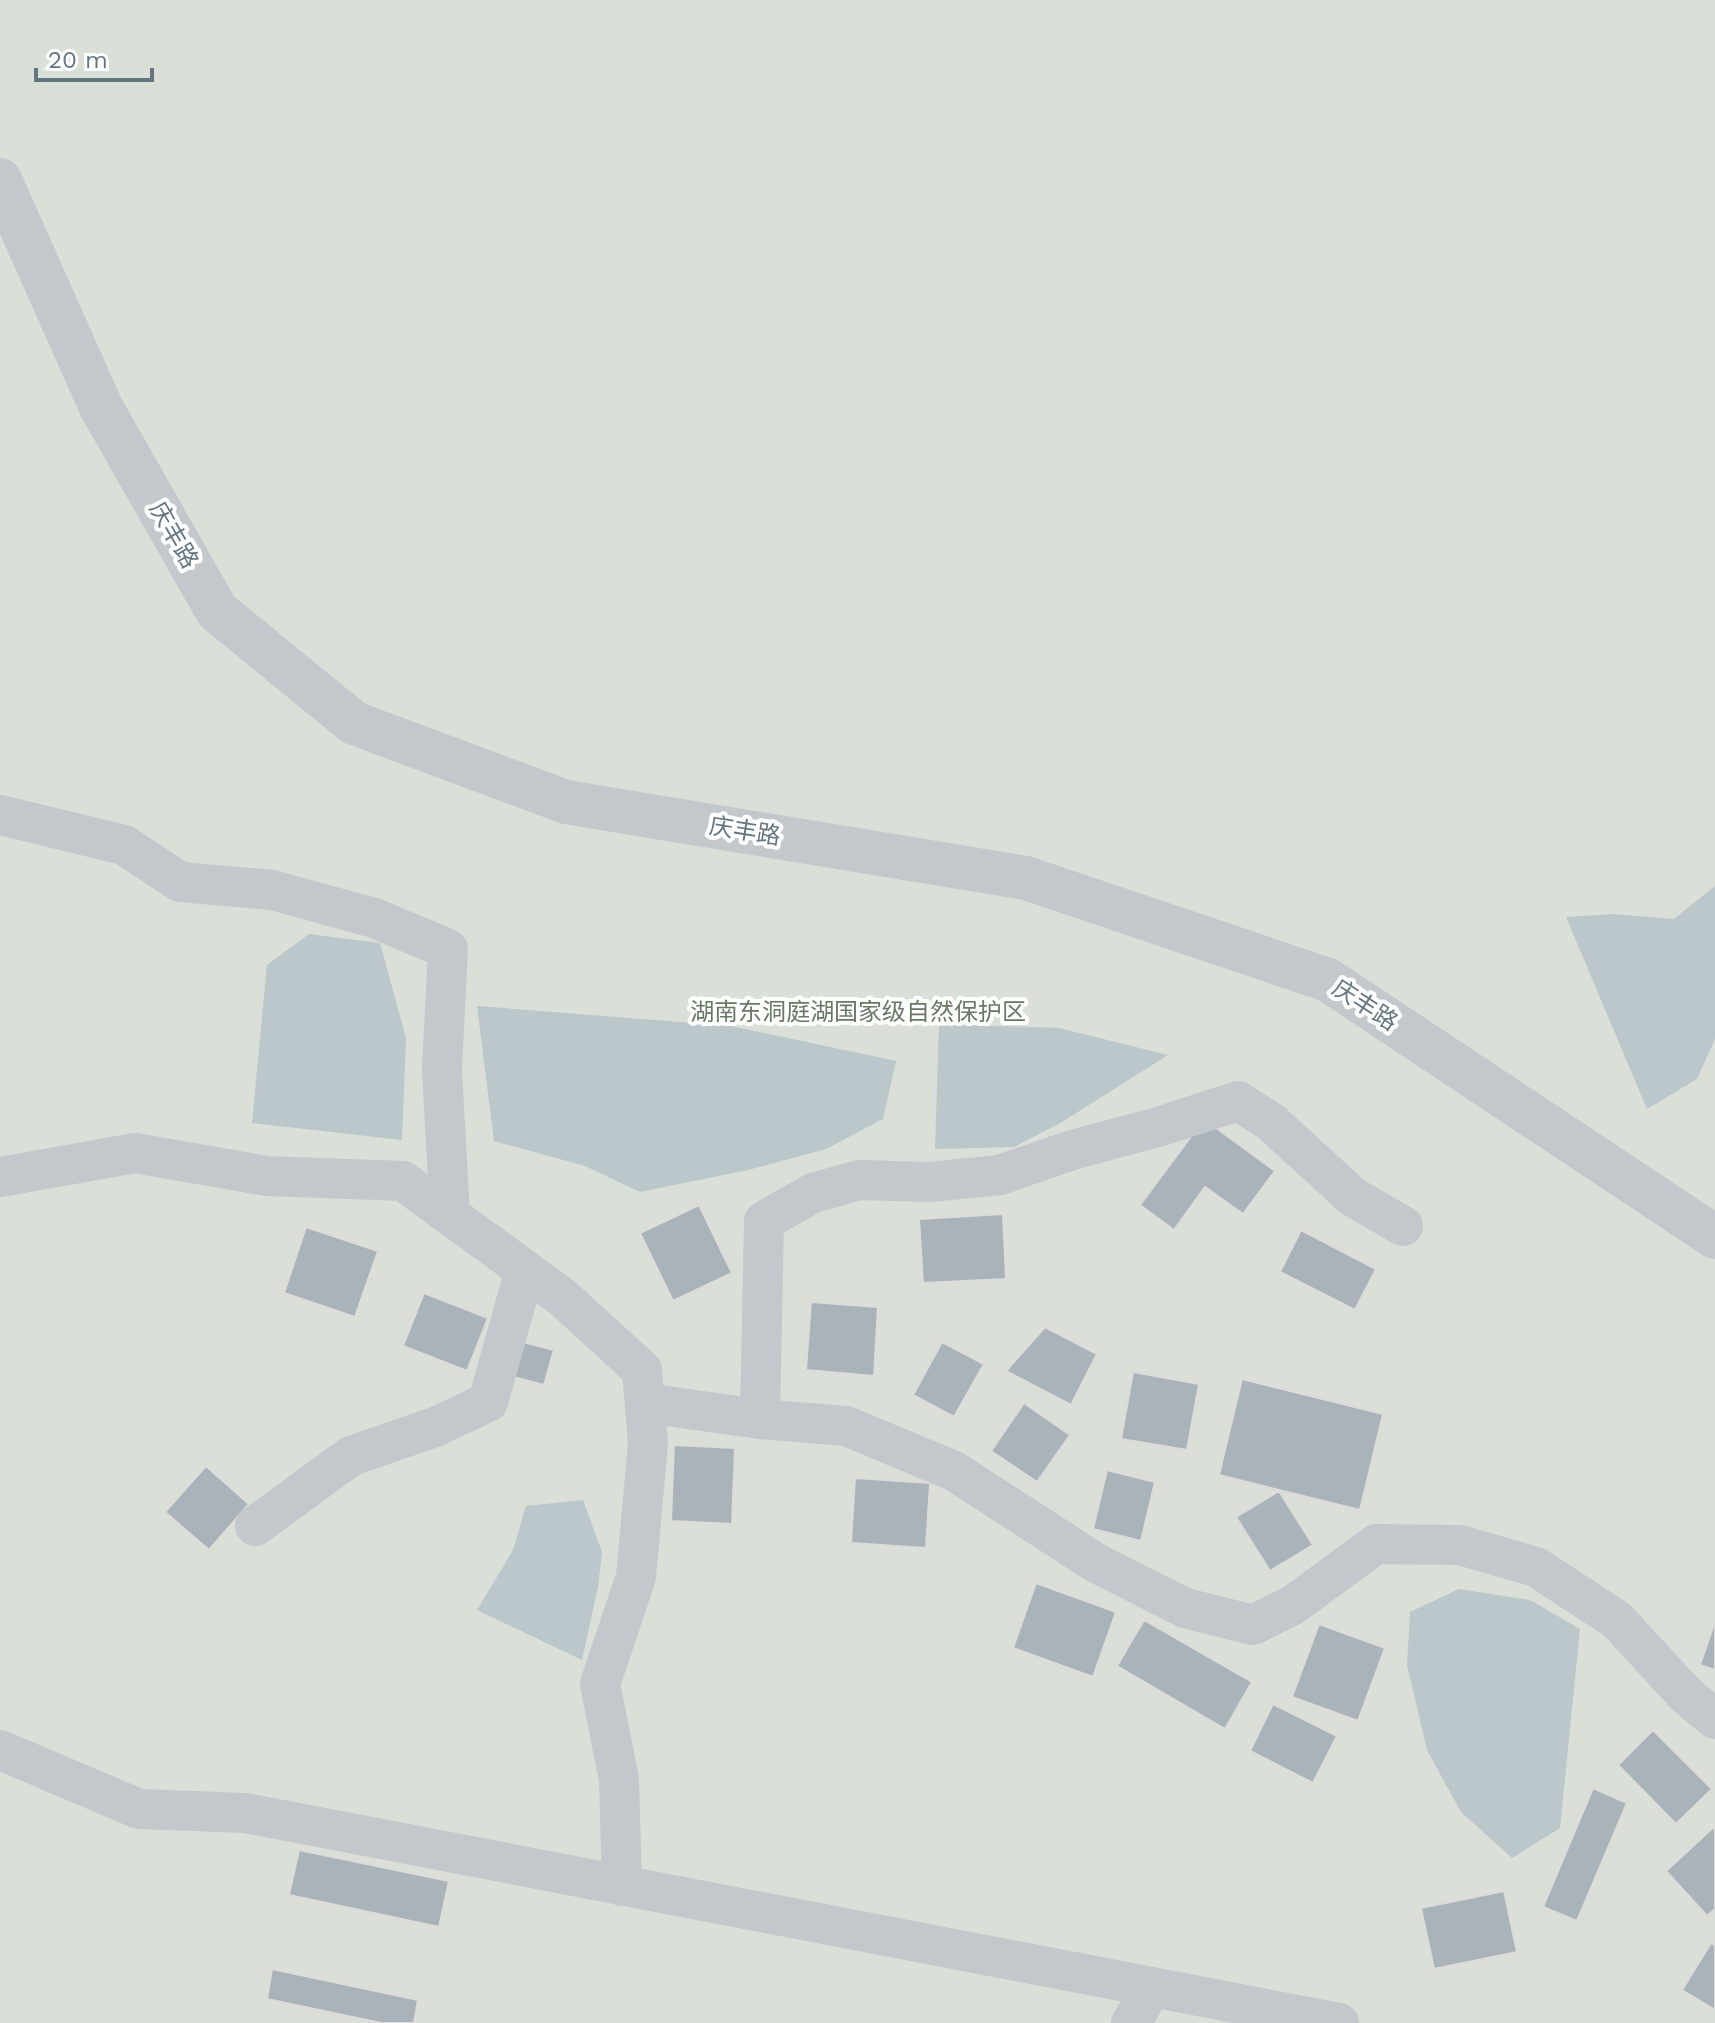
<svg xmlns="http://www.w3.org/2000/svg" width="1715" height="2023" font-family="'Work Sans','Noto Sans SC',sans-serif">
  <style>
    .green { fill: #dadfd7 }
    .water { fill: #bbc7cb }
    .building { fill: #aab3b9; stroke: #dcdcda; stroke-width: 2 }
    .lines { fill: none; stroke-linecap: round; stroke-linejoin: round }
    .minor { stroke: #c3c8cc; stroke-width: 40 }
    .tertiary { stroke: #c3c8cc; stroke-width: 44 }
    .labels { text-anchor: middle; stroke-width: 8; stroke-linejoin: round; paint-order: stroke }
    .street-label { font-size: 24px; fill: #657683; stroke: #fff }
    .park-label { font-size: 24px; fill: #687a64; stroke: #fff }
  </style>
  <rect width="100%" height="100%" fill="#fafaf8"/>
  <path class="green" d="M 0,0 L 1715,0 L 1715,2023 L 0,2023 Z"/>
  <path class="water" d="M 1715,886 L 1715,1039 L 1697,1079 L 1647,1109 L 1566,917 L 1614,914 L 1674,919 Z
    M 309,934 L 380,943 L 406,1038 L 402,1140 L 252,1123 L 267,965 Z
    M 477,1006 L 731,1026 L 896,1061 L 883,1119 L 826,1149 L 748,1170 L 640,1192 L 585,1166 L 494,1141 Z
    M 939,1024 L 1059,1028 L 1168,1055 L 1062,1122 L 1014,1147 L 935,1149 Z
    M 583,1500 L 602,1552 L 598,1587 L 582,1660 L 477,1610 L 513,1550 L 526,1506 Z
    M 1459,1589 L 1530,1600 L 1580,1629 L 1560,1828 L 1512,1858 L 1461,1812 L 1427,1750 L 1407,1665 L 1410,1612 Z"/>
  <path class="building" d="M 1204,1119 L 1275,1171 L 1243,1214 L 1205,1187 L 1174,1230 L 1140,1205 Z
    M 699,1205 L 732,1273 L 673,1301 L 640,1233 Z
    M 1003,1214 L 1006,1279 L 923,1283 L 919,1219 Z
    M 306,1227 L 378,1251 L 355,1317 L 284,1293 Z
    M 1301,1230 L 1376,1269 L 1355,1310 L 1280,1272 Z
    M 424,1293 L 488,1318 L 467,1371 L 403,1346 Z
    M 811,1302 L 878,1307 L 874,1376 L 806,1370 Z
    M 1045,1327 L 1097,1354 L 1071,1405 L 1006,1371 Z
    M 515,1340 L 554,1350 L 544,1385 L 506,1375 Z
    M 942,1342 L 984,1364 L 954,1417 L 913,1395 Z
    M 1133,1372 L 1199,1384 L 1187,1450 L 1121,1439 Z
    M 1242,1379 L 1383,1414 L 1360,1510 L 1219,1475 Z
    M 1024,1403 L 1070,1435 L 1037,1482 L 991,1451 Z
    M 674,1445 L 735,1448 L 732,1524 L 671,1521 Z
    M 206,1466 L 249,1504 L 209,1550 L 165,1512 Z
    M 1107,1470 L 1155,1482 L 1141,1541 L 1093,1529 Z
    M 855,1478 L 930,1483 L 926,1548 L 851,1543 Z
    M 1279,1491 L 1313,1545 L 1270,1571 L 1236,1517 Z
    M 1036,1583 L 1116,1612 L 1093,1677 L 1013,1648 Z
    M 1144,1620 L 1252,1682 L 1225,1729 L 1117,1666 Z
    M 1715,1621 L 1715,1670 L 1700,1665 Z
    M 1319,1624 L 1385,1648 L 1358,1721 L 1292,1697 Z
    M 1273,1704 L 1337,1736 L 1313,1783 L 1250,1751 Z
    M 1653,1730 L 1712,1789 L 1676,1824 L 1618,1765 Z
    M 1593,1788 L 1627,1803 L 1577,1921 L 1543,1907 Z
    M 1715,1826 L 1715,1909 L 1707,1916 L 1666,1871 Z
    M 299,1850 L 449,1881 L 439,1927 L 289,1895 Z
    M 1504,1891 L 1517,1952 L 1434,1969 L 1421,1908 Z
    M 1711,1943 L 1715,1945 L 1715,2010 L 1682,1990 Z
    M 272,1969 L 418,2000 L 414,2023 L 381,2023 L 267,1999 Z"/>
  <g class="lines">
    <path class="minor" d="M 0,815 L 124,845 L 180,882 L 272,890 L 374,918 L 448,949 L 442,1070 L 450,1215
      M 0,1177 L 135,1153 L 267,1176 L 403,1181 L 562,1297 L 642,1370 L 648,1443 L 636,1577 L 600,1684 L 619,1780 L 622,1886
      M 645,1403 L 760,1419 L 846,1426 L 954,1471 L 1096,1563 L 1185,1608 L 1253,1625 L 1293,1605 L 1376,1544 L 1460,1545 L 1536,1567 L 1617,1620 L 1686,1695 L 1715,1719
      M 760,1419 L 764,1221 L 813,1193 L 859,1180 L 930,1182 L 1000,1175 L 1072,1150 L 1158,1127 L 1238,1101 L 1271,1122 L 1353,1197 L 1403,1226
      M 255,1526 L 351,1456 L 435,1427 L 488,1402 L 525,1270
      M 0,1750 L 139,1809 L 246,1813 L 1339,2023
      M 1131,2023 L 1152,1987"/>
    <path class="tertiary" d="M 0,180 L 101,407 L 217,611 L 354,723 L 566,802 L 1026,878 L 1328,980 L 1715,1237"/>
  </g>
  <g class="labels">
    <g class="street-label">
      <text transform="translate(174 535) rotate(60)" y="8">庆丰路</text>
      <text transform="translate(745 831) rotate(9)" y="8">庆丰路</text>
      <text transform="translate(1365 1005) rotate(33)" y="8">庆丰路</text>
    </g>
    <g class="park-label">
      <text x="858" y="1020">湖南东洞庭湖国家级自然保护区</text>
    </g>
  </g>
  <path d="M36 68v12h116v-12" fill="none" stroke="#657683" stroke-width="4"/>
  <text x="48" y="68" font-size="24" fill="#657683" stroke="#ffffff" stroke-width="6" paint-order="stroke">20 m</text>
</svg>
